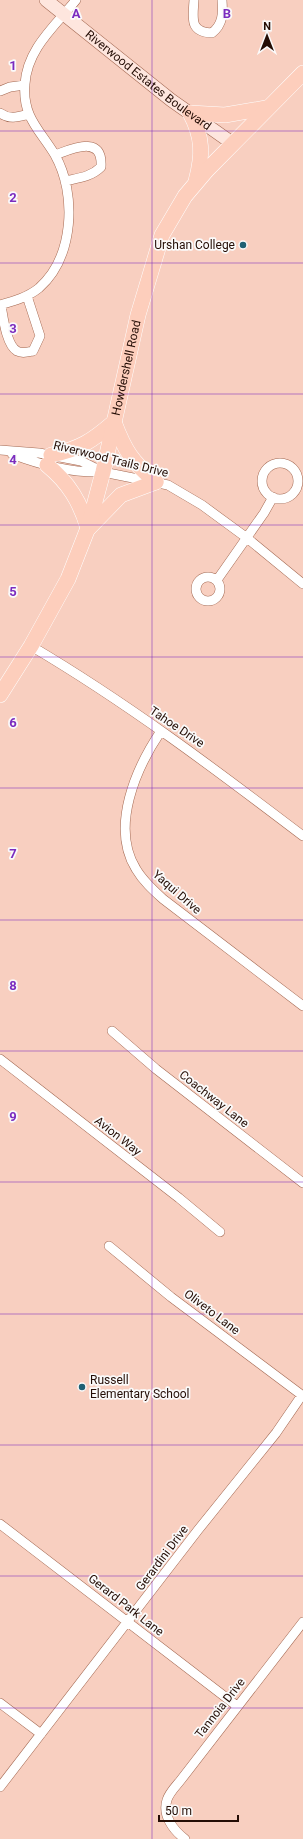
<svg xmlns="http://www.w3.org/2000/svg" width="303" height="1839" font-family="Roboto,sans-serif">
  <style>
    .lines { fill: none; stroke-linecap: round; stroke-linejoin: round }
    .street-casing { stroke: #a46952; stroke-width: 10 }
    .secondary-casing { stroke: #a46952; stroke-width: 14 }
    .primary-casing { stroke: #fff; stroke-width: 16 }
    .street { stroke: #fff; stroke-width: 9 }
    .secondary { stroke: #fee6de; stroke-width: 13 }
    .primary { stroke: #fdcebc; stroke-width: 15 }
    .grid { fill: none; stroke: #7b2cbf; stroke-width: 1; stroke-opacity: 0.55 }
    .poi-dot { fill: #1e6074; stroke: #fafafa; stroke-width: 1.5 }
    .labels { text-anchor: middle; stroke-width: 3.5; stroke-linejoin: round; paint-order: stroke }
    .street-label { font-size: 12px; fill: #240d05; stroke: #fafafa }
    .poi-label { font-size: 12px; fill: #240d05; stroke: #fafafa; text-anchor: end }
    .grid-label { font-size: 13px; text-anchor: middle; font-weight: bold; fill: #7b2cbf; stroke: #fafafa; stroke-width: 3.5; stroke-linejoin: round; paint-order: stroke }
  </style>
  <rect width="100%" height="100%" fill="#f8cfc0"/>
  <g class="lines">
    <defs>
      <path id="street" d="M 194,0 C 193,18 189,32 212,33 C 223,24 223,14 222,0
        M 0,91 L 10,87 L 25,85
        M 0,113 C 10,120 18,117 29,114
        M 55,155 C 72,149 103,134 101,167 C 91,177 78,178 65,181
        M 0,305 C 14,301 28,297 39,288 C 74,257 77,194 55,155 C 40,130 22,117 25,84 C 27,49 55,26 76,0
        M 1,305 C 3,316 6,345 17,351 C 22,354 28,352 33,351 L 40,336 L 27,296
        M 0,450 L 39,453 L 81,461 L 103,472 L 168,485 L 202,505 L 247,538 L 303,584
        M 12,454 C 41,465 70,473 101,472
        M262 481a18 18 0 1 1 36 0a18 18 0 1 1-36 0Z
        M196 589a12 12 0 1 1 24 0a12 12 0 1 1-24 0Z
        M 217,580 L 264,513 L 273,497
        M 31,646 C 126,702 215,769 303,836
        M 161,731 C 136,768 110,827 136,869 C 143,881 153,890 163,899 L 303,1006
        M 112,1031 L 156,1069 L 303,1183
        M 0,1059 L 179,1198 L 220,1232
        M 109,1246 L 171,1297 L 303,1396
        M 0,1524 L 237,1706
        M 0,1703 L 41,1734
        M 0,1787 L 198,1530 L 276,1433 L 302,1395
        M 185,1839 C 173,1830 162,1815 167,1800 C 169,1793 176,1786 180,1781 L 303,1622"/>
      <g id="secondary">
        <path id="s1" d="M 46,0 L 171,100 L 232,143"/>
      </g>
      <g id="primary">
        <path d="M 190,113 L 225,115 L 266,108"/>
        <path d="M 190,113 C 203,137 203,155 196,181"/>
        <path d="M 114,422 C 125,451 132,462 156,482"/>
        <path d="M 51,455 C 80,449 92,441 114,422"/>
        <path d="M 47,465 C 69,483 80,502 88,528"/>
        <path d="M 89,528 L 121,495 L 156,482"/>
        <path id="s2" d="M 0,695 L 31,646 L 68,579 L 88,528 L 103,472 L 138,315 L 162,235 L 185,196 L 207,170 L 303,73"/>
      </g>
    </defs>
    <use href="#street" class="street-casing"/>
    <use href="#secondary" class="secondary-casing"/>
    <use href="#primary" class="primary-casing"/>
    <use href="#street" class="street"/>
    <use href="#secondary" class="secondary"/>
    <use href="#primary" class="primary"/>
  </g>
  <path class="grid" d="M 152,0 L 152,1839M 0,131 L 303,131M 0,263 L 303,263M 0,394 L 303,394M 0,525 L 303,525M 0,657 L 303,657M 0,788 L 303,788M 0,920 L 303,920M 0,1051 L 303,1051M 0,1182 L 303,1182M 0,1314 L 303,1314M 0,1445 L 303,1445M 0,1576 L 303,1576M 0,1708 L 303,1708"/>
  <g class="poi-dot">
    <circle cx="243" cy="245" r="4"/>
    <circle cx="82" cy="1387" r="4"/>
  </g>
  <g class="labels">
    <g class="street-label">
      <text dy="4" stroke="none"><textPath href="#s1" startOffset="130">Riverwood Estates Boulevard</textPath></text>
      <text dy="4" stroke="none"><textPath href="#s2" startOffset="354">Howdershell Road</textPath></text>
      <text transform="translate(111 459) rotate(14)" y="4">Riverwood Trails Drive</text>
      <text transform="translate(177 727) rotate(34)" y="4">Tahoe Drive</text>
      <text transform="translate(177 892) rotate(41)" y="4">Yaqui Drive</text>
      <text transform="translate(214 1099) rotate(38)" y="4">Coachway Lane</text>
      <text transform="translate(118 1136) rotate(38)" y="4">Avion Way</text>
      <text transform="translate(212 1312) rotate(37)" y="4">Oliveto Lane</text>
      <text transform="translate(162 1558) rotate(-53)" y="4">Gerardini Drive</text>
      <text transform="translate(126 1605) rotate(38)" y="4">Gerard Park Lane</text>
      <text transform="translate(220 1708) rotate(-52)" y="4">Tannoia Drive</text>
    </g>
    <g class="poi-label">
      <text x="235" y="249">Urshan College</text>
      <text x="90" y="1384" text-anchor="start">Russell<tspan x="90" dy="14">Elementary School</tspan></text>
    </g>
  </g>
  <g class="grid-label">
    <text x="76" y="18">A</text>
    <text x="227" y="18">B</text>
    <text x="13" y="70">1</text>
    <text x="13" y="202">2</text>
    <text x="13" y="333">3</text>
    <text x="13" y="464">4</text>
    <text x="13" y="596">5</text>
    <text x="13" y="727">6</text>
    <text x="13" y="858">7</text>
    <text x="13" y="990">8</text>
    <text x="13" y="1121">9</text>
  </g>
  <g transform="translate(267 36)" stroke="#fafafa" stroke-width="3" paint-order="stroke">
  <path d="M0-3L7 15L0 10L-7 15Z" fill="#240d05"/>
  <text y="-6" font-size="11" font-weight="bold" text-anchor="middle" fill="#240d05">N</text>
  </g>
  <path d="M159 1815v6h79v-6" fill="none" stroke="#240d05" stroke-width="2"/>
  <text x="165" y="1815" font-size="12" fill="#240d05" stroke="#fafafa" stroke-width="3" paint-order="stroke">50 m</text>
</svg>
